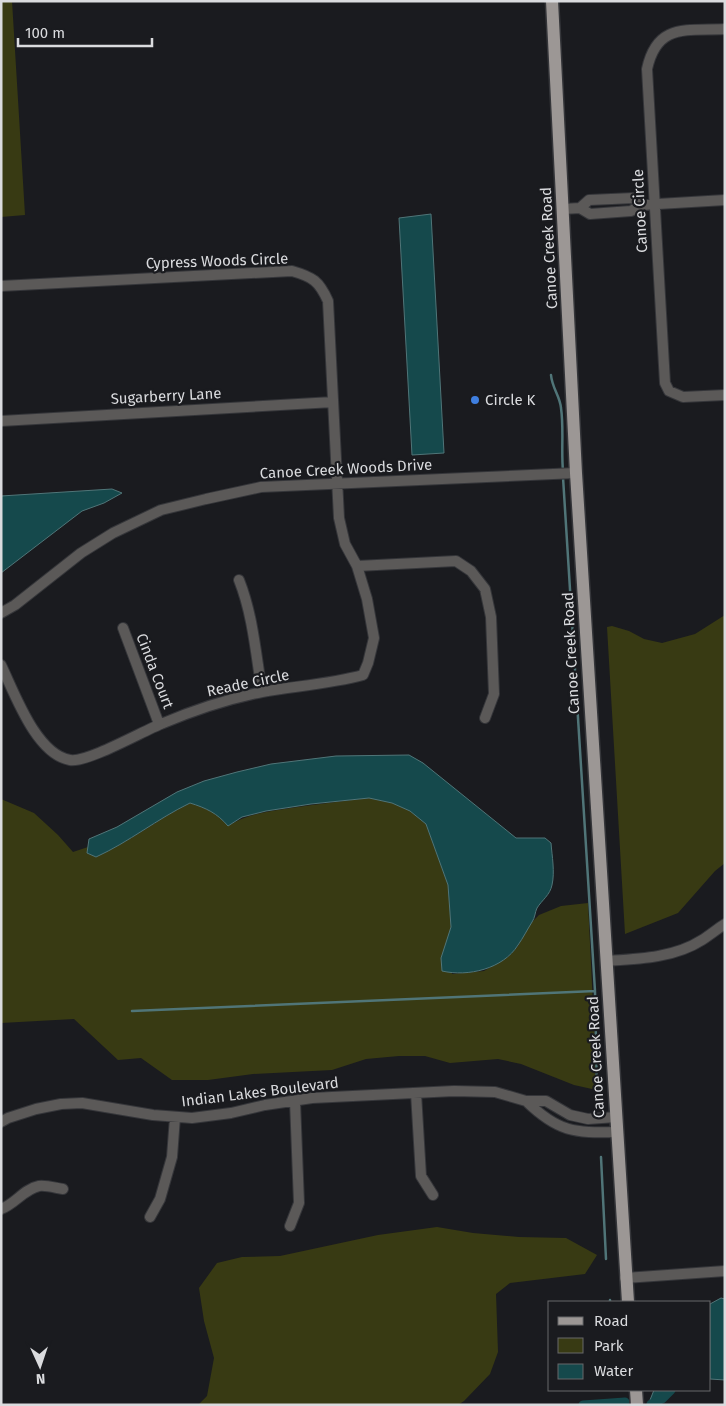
<svg xmlns="http://www.w3.org/2000/svg" width="726" height="1406" font-family="'Fira Sans',sans-serif">
  <style>
    .green { fill: #383a13 }
    .water { fill: #15494c; stroke: #507578 }
    .lines { fill: none; stroke-linecap: round; stroke-linejoin: round }
    .stream { stroke: #507578; stroke-width: 2.5 }
    .canal { stroke: #15494c; stroke-width: 9 }
    .minor-casing { stroke: #35363a; stroke-width: 12 }
    .major-casing { stroke: #35363a; stroke-width: 15 }
    .minor { stroke: #5b5958; stroke-width: 10 }
    .major { stroke: #9c9795; stroke-width: 12 }
    .shop-dot { fill: #3f7fe0; stroke: #1a1b1f; stroke-width: 2 }
    .labels { text-anchor: middle; stroke-width: 4.5; stroke-linejoin: round; paint-order: stroke }
    .street-label { font-size: 15px; fill: #dadbde; stroke: #1a1b1f }
    .poi-label { font-size: 15px; fill: #dadbde; stroke: #1a1b1f; text-anchor: start }
  </style>
  <rect width="100%" height="100%" fill="#1a1b1f"/>
  <path class="green" d="M 1,1 L 12,1 L 25,215 L 1,217 Z
    M 725,615 L 725,863 L 715,871 L 678,913 L 625,934 L 607,627 L 612,626 L 629,631 L 644,639 L 662,643 L 695,634 Z
    M 369,798 L 392,803 L 410,811 L 426,824 L 448,885 L 451,927 L 448,941 L 452,974 L 484,971 L 509,956 L 518,946 L 527,927 L 539,915 L 561,906 L 588,903 L 597,1087 L 592,1089 L 574,1085 L 521,1064 L 498,1059 L 450,1063 L 425,1056 L 399,1056 L 366,1059 L 332,1070 L 253,1074 L 208,1080 L 172,1080 L 141,1058 L 118,1060 L 74,1019 L 1,1023 L 1,799 L 34,813 L 58,835 L 73,852 L 88,847 L 87,853 L 96,857 C 129,842 158,819 190,803 C 206,808 217,813 228,826 C 249,813 267,812 291,808 C 317,804 343,801 369,798 Z
    M 437,1227 L 473,1233 L 519,1237 L 566,1238 L 597,1255 L 585,1274 L 510,1283 L 496,1294 L 498,1352 L 490,1374 L 464,1401 L 458,1405 L 198,1405 L 207,1396 L 214,1358 L 204,1321 L 199,1288 L 217,1263 L 242,1257 L 280,1256 L 378,1235 Z"/>
  <path class="water" d="M 431,214 L 444,453 L 412,455 L 399,218 Z
    M 112,489 L 122,493 L 104,503 L 82,511 L 1,573 L 1,496 Z
    M 409,755 L 423,763 L 516,838 L 545,838 L 551,843 C 552,856 555,872 552,885 C 550,895 542,900 537,908 C 535,912 535,918 532,922 C 527,930 523,938 518,945 C 503,969 468,977 442,971 L 441,958 L 451,927 L 448,885 L 426,824 L 410,811 L 392,803 L 369,798 L 311,804 L 266,811 L 242,817 L 228,826 C 217,813 206,808 190,803 C 157,819 129,842 96,857 L 87,853 L 89,839 L 117,827 L 177,792 L 204,781 L 237,772 L 271,764 L 336,756 Z
    M 721,1298 L 725,1299 L 725,1380 L 710,1379 L 710,1304 Z
    M 654,1390 L 672,1390 L 667,1399 L 650,1400 Z"/>
  <g class="lines">
    <path class="stream" d="M 551,375 C 552,388 560,396 561,408 C 564,429 561,450 563,471
      M 563,477 L 595,991
      M 132,1011 L 595,991 L 597,1095
      M 601,1157 L 606,1259
      M 610,1300 L 610,1302"/>
    <path class="canal" d="M 651,1404 L 662,1399 L 671,1390
      M 583,1405 L 625,1402"/>
    <defs>
      <path id="minor" d="M 725,29 C 686,31 657,23 647,69 L 665,383 L 669,391 L 683,397 L 725,395
        M 580,208 L 589,200 L 634,198 L 641,205
        M 563,209 L 580,208 L 590,214 L 631,211 L 641,205 L 725,200
        M 1,286 L 292,271 C 313,277 319,281 328,301 L 339,518 L 345,544 L 357,566 L 367,599 L 374,638 L 368,663 L 363,675 C 330,684 296,686 262,692 C 227,699 194,710 161,724 C 143,731 87,763 70,760 C 36,754 15,694 1,665
        M 1,421 L 333,402
        M 357,566 L 456,561 L 471,571 L 485,589 L 491,617 L 494,694 L 485,718
        M 239,580 C 253,615 256,655 262,692
        M 1,613 L 15,605 L 81,553 L 113,533 L 161,510 L 206,499 L 261,487 L 576,473
        M 123,628 L 159,724
        M 606,961 C 638,959 674,958 702,940 C 710,935 717,929 725,924
        M 416,1093 L 421,1176 L 433,1195
        M 526,1101 C 558,1132 574,1133 616,1132
        M 1,1122 L 8,1118 L 36,1109 L 61,1104 L 82,1103 L 153,1115 L 192,1118 L 231,1113 L 265,1105 L 312,1098 L 454,1091 L 495,1092 L 526,1101 L 546,1101 L 570,1115 L 588,1119 L 616,1117
        M 1,1209 C 15,1204 24,1189 39,1186 C 46,1185 56,1188 63,1189
        M 150,1217 L 160,1199 L 172,1157 L 175,1117
        M 290,1226 L 299,1203 L 295,1101
        M 625,1278 L 725,1271"/>
      <path id="major" d="M 552,1 L 576,473 L 628,1302
        M 636,1390 L 637,1405"/>
    </defs>
    <use href="#minor" class="minor-casing"/>
    <use href="#major" class="major-casing"/>
    <use href="#minor" class="minor"/>
    <use href="#major" class="major"/>
  </g>
  <circle class="shop-dot" cx="475" cy="400" r="5"/>
  <g class="labels">
    <g class="street-label">
      <text transform="translate(640 211) rotate(-93)" y="5">Canoe Circle</text>
      <text transform="translate(549 248) rotate(-93)" y="5">Canoe Creek Road</text>
      <text transform="translate(217 261) rotate(-2)" y="5">Cypress Woods Circle</text>
      <text transform="translate(166 396) rotate(-3)" y="5">Sugarberry Lane</text>
      <text transform="translate(346 469) rotate(-3)" y="5">Canoe Creek Woods Drive</text>
      <text transform="translate(571 653) rotate(-93)" y="5">Canoe Creek Road</text>
      <text transform="translate(155 671) rotate(69)" y="5">Cinda Court</text>
      <text transform="translate(248 683) rotate(-12)" y="5">Reade Circle</text>
      <text transform="translate(596 1057) rotate(-93)" y="5">Canoe Creek Road</text>
      <text transform="translate(260 1092) rotate(-7)" y="5">Indian Lakes Boulevard</text>
    </g>
    <g class="poi-label">
      <text x="485" y="405">Circle K</text>
    </g>
  </g>
  <rect width="726" height="1406" fill="none" stroke="#dadbde" stroke-width="5"/>
  <rect x="548" y="1301" width="162" height="90" fill="#1a1b1f" stroke="#67686b"/>
  <rect x="558" y="1317" width="25" height="8" fill="#9c9795" stroke="#67686b"/>
  <text x="594" y="1326" font-size="15" fill="#dadbde">Road</text>
  <rect x="558" y="1338" width="25" height="15" fill="#383a13" stroke="#67686b"/>
  <text x="594" y="1351" font-size="15" fill="#dadbde">Park</text>
  <rect x="558" y="1364" width="25" height="15" fill="#15494c" stroke="#67686b"/>
  <text x="594" y="1376" font-size="15" fill="#dadbde">Water</text>
  <g transform="translate(40 1366) rotate(177)" stroke="#1a1b1f" stroke-width="4" paint-order="stroke">
  <path d="M0-4L9 19L0 12L-9 19Z" fill="#dadbde"/>
  <text y="-8" font-size="14" font-weight="bold" text-anchor="middle" fill="#dadbde">N</text>
  </g>
  <path d="M18 38v8h134v-8" fill="none" stroke="#dadbde" stroke-width="2.5"/>
  <text x="25" y="38" font-size="15" fill="#dadbde" stroke="#1a1b1f" stroke-width="4" paint-order="stroke">100 m</text>
</svg>
